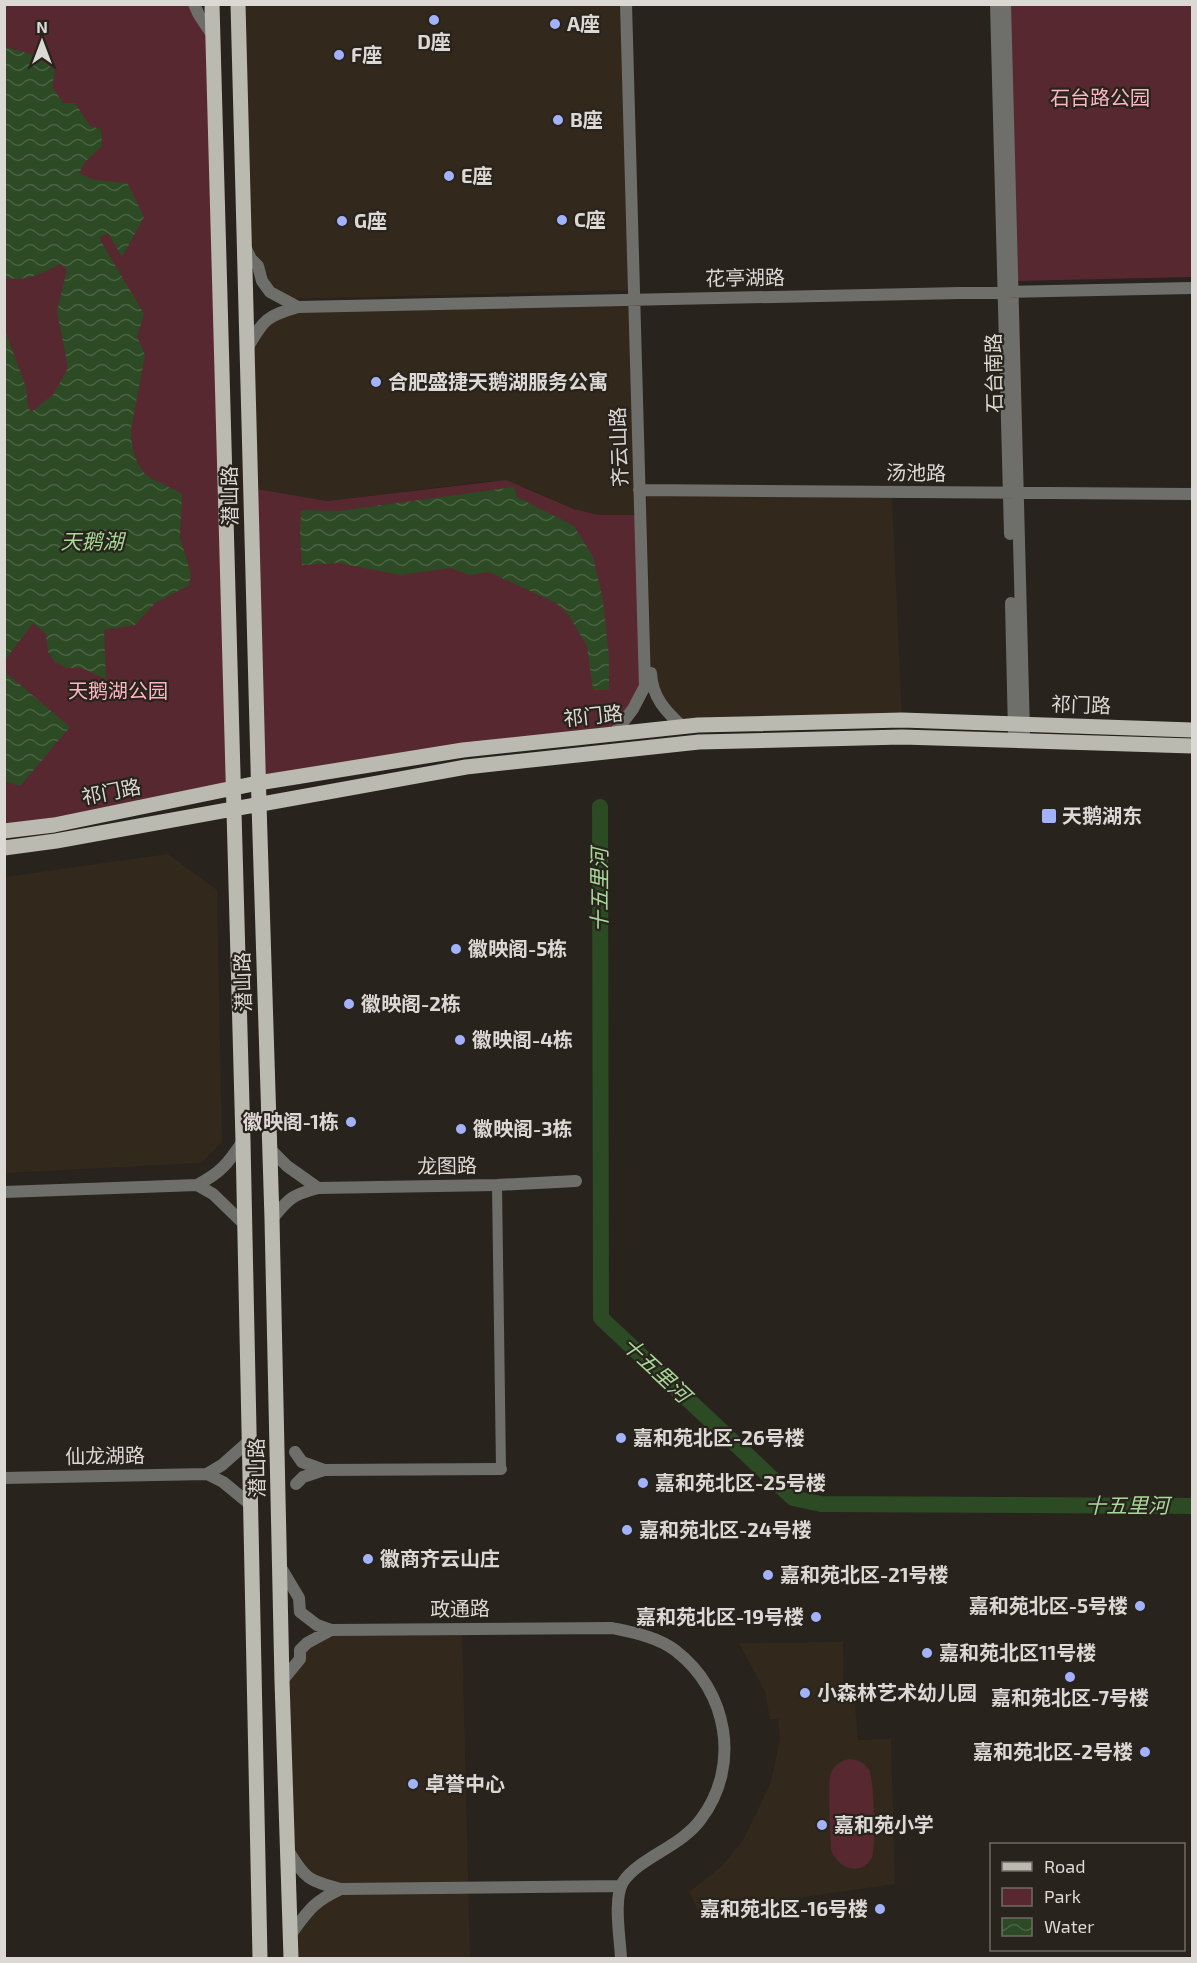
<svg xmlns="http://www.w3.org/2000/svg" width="1197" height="1963" font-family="'Exo 2','Noto Sans SC',sans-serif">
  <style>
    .built { fill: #32291c }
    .green { fill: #582830 }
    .water { fill: url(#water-waves) }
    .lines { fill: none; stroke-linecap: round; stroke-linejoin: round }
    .river { stroke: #2c4a23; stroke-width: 16 }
    .minor { stroke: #6e6f6a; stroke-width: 10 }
    .tertiary { stroke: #6e6f6a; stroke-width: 12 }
    .primary { stroke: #babab1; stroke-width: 15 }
    .poi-dot { fill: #a3b2fd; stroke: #28231c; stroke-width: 2 }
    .labels { text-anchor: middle; stroke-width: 4.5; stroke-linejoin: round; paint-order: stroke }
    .poi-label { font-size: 20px; font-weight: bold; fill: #dcd8d3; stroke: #28231c; text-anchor: start }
    .park-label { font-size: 20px; fill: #fbb5be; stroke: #28231c }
    .street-label { font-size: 20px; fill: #dcd8d3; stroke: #28231c }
    .water-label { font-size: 21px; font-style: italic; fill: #a6d898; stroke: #28231c }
  </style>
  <defs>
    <pattern id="water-waves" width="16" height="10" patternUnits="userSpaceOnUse" patternTransform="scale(1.5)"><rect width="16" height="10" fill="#2c4a23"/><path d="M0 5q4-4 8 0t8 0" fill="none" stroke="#4a6342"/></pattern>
  </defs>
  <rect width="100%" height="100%" fill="#28231c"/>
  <path class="built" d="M 239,4 L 626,5 L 634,290 L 290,299 L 270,292 L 251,259 Z
    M 634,300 L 640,515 L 599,515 L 574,509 L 524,487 L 491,481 L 327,501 L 251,488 L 248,347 L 260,325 L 298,307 Z
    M 646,495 L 892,497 L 902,720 L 683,727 L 651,679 Z
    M 168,854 L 217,890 L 222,1142 L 201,1163 L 5,1173 L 5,877 Z
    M 462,1628 L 470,1958 L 291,1958 L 291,1934 L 340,1889 L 317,1883 L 288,1850 L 282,1681 L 300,1650 L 331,1630 Z
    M 843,1642 L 844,1694 L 854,1694 L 858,1740 L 891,1739 L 895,1884 L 699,1912 L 689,1892 L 721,1867 L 744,1839 L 771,1782 L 780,1738 L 778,1719 L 770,1719 L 765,1692 L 739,1643 Z"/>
  <path class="green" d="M 4,5 L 190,5 L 213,36 L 234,788 L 4,831 Z
    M 1005,5 L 1192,5 L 1192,277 L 1012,281 Z
    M 506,480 L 574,509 L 599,515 L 640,515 L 645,686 L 613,735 L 258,783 L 251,488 L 327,501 Z
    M 849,1759 C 858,1760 864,1762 869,1770 C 874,1778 876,1848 872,1857 C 862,1878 836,1868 831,1849 C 831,1833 827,1785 831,1773 C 834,1764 842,1761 849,1759 Z"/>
  <path class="water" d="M 5,47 L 34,55 L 55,70 L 52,87 L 63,103 L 75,103 L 90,126 L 101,129 L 102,146 L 85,162 L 79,173 L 94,180 L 127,183 L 144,217 L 122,257 L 108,233 L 99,238 L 144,314 L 137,336 L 145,355 L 131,429 C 131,446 135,469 152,479 C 162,484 172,488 182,494 L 180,537 L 191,575 L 188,586 L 155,603 L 135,625 L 104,630 L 106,679 L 81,668 L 66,668 L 55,662 L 48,652 L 46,634 L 33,623 L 5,660 L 5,331 L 26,387 L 28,407 L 31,412 L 53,395 L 68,368 L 57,311 L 67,269 L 60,264 C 43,273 23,283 5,277 Z
    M 514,487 L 517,497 L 574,526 L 593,557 L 603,600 L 609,658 L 609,690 L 593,690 L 587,646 L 568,614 L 556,603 L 489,572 L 469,575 L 451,568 L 400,575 L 339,563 L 302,565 L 300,535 L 301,510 L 339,511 Z
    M 5,672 L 70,727 L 20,786 L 5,782 Z"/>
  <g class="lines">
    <path class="river" d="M 600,807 L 601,1318 L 793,1498 L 821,1504 L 1192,1506"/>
    <path class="minor" d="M 497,1185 L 501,1469"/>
    <path class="tertiary" d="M 194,4 L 199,15 L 213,36
      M 996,4 L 1010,534
      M 1005,4 L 1024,733
      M 246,249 L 251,259 L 258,266 L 262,281 L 270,292 L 298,307
      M 248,347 C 264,319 267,316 298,307 L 1192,288
      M 639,490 L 1192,494
      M 1011,603 L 1014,732
      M 651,673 C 652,697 666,712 683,727
      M 613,735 L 633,709 L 645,686 L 626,4
      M 243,1141 C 228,1163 222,1172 197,1185 L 213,1194 L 245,1225
      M 270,1149 L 287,1166 L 318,1188 C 292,1195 289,1198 272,1219
      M 318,1188 L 497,1185 L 576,1181
      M 4,1192 L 197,1185
      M 248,1442 L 222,1465 L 207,1474 L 223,1482 L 251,1505
      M 295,1452 L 302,1462 L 324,1470 L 303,1477 L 296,1484
      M 324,1470 L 501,1469
      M 4,1478 L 207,1474
      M 280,1566 L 299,1598 L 300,1612 L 317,1625 L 331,1630 L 307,1643 L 300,1650 L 300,1659 L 282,1681
      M 331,1630 L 612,1628 C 635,1633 658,1637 676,1651 C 728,1691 741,1766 701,1819 C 681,1847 640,1857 623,1882 C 613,1898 620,1938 621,1958
      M 288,1850 C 305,1879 309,1881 341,1889 C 314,1901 308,1911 291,1934
      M 341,1889 L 621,1886"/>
    <path class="primary" d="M 212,4 L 243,1141 L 260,1958
      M 238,4 L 259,804 L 272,1219 L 282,1681 L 291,1958
      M 4,831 L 54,825 L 258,783 L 463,750 L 698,725 L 902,720 L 1192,730
      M 4,848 L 56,841 L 466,767 L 699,742 L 902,737 L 1192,746"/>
  </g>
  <g class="poi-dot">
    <circle cx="434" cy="20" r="6"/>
    <circle cx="555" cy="24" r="6"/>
    <circle cx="339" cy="55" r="6"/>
    <circle cx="558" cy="120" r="6"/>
    <circle cx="449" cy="176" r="6"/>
    <circle cx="562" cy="220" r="6"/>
    <circle cx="342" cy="221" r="6"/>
    <circle cx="376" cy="382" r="6"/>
    <rect x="1041" y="808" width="16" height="16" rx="3"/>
    <circle cx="456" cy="949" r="6"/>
    <circle cx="349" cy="1004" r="6"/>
    <circle cx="460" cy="1040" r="6"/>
    <circle cx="351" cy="1122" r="6"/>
    <circle cx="461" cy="1129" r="6"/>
    <circle cx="621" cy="1438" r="6"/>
    <circle cx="643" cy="1483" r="6"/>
    <circle cx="627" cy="1530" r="6"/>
    <circle cx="368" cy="1559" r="6"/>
    <circle cx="768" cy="1575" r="6"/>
    <circle cx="1140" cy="1606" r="6"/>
    <circle cx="816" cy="1617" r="6"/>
    <circle cx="927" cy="1653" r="6"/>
    <circle cx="1070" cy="1677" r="6"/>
    <circle cx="805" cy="1693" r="6"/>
    <circle cx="1145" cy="1752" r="6"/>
    <circle cx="413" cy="1784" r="6"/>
    <circle cx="822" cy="1825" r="6"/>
    <circle cx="880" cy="1909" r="6"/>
  </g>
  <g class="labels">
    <g class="poi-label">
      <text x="567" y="31">A座</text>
      <text x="434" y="49" text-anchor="middle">D座</text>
      <text x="351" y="62">F座</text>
      <text x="570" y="127">B座</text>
      <text x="461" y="183">E座</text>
      <text x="574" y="227">C座</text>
      <text x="354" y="228">G座</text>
      <text x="388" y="389">合肥盛捷天鹅湖服务公寓</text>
      <text x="1062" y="823">天鹅湖东</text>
      <text x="468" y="956">徽映阁-5栋</text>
      <text x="361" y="1011">徽映阁-2栋</text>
      <text x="472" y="1047">徽映阁-4栋</text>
      <text x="339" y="1129" text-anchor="end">徽映阁-1栋</text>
      <text x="473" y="1136">徽映阁-3栋</text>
      <text x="633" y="1445">嘉和苑北区-26号楼</text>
      <text x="655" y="1490">嘉和苑北区-25号楼</text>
      <text x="639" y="1537">嘉和苑北区-24号楼</text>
      <text x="380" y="1566">徽商齐云山庄</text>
      <text x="780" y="1582">嘉和苑北区-21号楼</text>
      <text x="1128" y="1613" text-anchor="end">嘉和苑北区-5号楼</text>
      <text x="804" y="1624" text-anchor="end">嘉和苑北区-19号楼</text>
      <text x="939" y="1660">嘉和苑北区11号楼</text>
      <text x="817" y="1700">小森林艺术幼儿园</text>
      <text x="1070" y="1705" text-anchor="middle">嘉和苑北区-7号楼</text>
      <text x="1133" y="1759" text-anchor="end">嘉和苑北区-2号楼</text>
      <text x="425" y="1791">卓誉中心</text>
      <text x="834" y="1832">嘉和苑小学</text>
      <text x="868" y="1916" text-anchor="end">嘉和苑北区-16号楼</text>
    </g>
    <g class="park-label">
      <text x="1100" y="105">石台路公园</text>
      <text x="118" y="698">天鹅湖公园</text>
    </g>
    <g class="street-label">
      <text transform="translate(745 278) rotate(-1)" y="7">花亭湖路</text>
      <text transform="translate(994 373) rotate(-91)" y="7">石台南路</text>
      <text transform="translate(619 447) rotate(-92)" y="7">齐云山路</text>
      <text transform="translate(916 473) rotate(1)" y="7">汤池路</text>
      <text transform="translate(230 496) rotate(-91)" y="7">潜山路</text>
      <text transform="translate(1081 705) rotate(2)" y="7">祁门路</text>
      <text transform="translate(593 716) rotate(-6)" y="7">祁门路</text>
      <text transform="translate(111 792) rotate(-11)" y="7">祁门路</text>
      <text transform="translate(243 982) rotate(-92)" y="7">潜山路</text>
      <text transform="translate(447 1166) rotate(-1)" y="7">龙图路</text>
      <text transform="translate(105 1456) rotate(-1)" y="7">仙龙湖路</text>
      <text transform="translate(257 1468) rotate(-91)" y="7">潜山路</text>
      <text transform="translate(460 1609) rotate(-1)" y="7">政通路</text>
    </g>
    <g class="water-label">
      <text x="92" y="549">天鹅湖</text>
      <text transform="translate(600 890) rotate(-90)" y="7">十五里河</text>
      <text transform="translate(656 1370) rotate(43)" y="7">十五里河</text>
      <text x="1127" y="1513">十五里河</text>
    </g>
  </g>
  <rect width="1197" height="1963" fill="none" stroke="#dcd8d3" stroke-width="12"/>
  <rect x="990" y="1843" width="195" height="108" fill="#28231c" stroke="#706b65" stroke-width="1.5"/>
  <rect x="1002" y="1862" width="30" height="9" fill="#babab1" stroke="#706b65" stroke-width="1.5"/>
  <text x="1044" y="1873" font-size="18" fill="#dcd8d3">Road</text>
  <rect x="1002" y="1888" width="30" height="18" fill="#582830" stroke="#706b65" stroke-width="1.5"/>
  <text x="1044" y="1903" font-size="18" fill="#dcd8d3">Park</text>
  <rect x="1002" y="1918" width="30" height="18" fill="url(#water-waves)" stroke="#706b65" stroke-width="1.5"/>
  <text x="1044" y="1933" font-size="18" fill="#dcd8d3">Water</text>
  <g transform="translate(42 42)" stroke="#28231c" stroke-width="4.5" paint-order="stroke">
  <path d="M0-4.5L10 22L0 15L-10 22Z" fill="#dcd8d3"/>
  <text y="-9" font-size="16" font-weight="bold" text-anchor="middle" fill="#dcd8d3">N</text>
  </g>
</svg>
